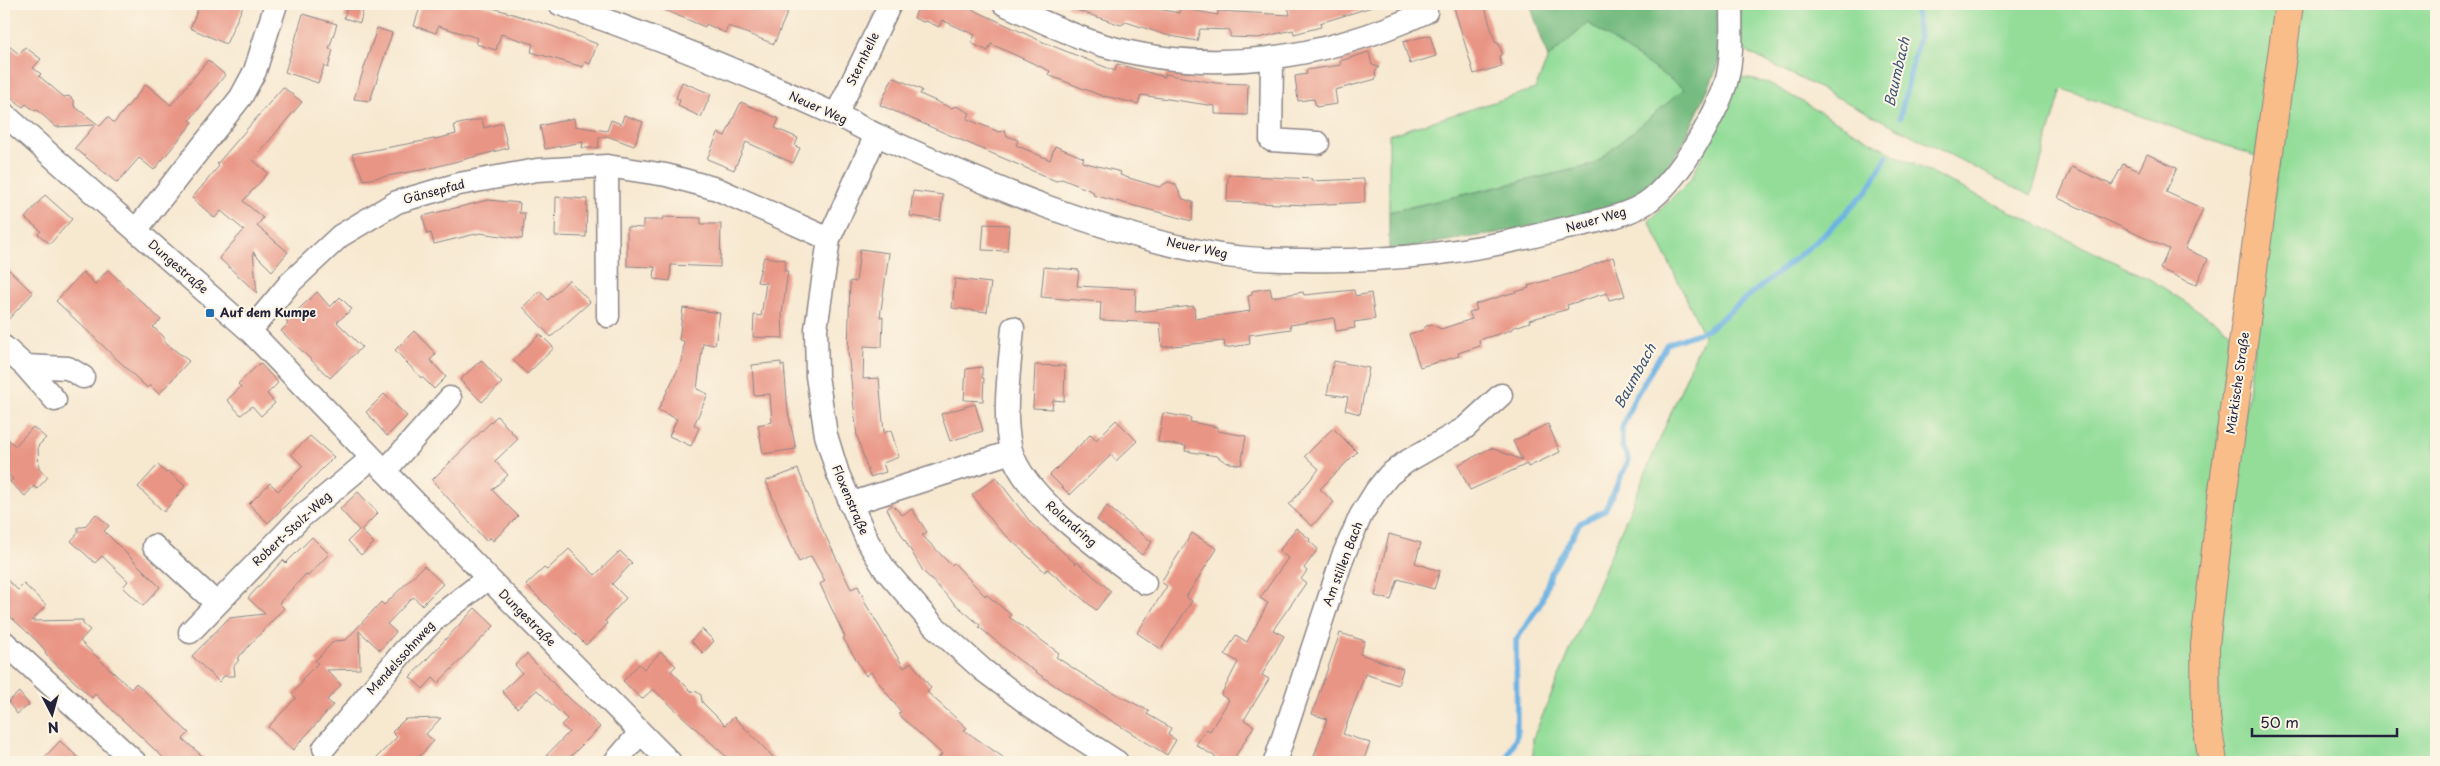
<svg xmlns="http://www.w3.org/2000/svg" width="2440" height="766" font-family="'Playpen Sans',sans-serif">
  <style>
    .green { fill: #93dd99; stroke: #5a806a }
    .forest { fill: #76bc81; stroke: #4c6f5e }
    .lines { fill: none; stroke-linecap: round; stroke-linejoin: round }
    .stream { stroke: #6db3e3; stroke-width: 5.5 }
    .building { fill: #e99585 }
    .minor-casing { stroke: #8c8586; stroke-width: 25 }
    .major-casing { stroke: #8c8586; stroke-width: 30 }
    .minor { stroke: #fff; stroke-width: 22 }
    .major { stroke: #f8bd89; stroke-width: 28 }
    .poi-dot { fill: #1f6fb2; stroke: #fcf5e5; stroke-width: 2 }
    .labels { text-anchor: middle; stroke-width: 4; stroke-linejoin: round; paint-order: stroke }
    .street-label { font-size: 12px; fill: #22223b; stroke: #fcf5e5 }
    .poi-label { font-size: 12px; font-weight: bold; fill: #22223b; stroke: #fcf5e5; text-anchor: start }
    .water-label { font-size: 14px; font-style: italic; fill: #3c5576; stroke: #fcf5e5 }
  </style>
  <rect width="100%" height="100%" fill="#fcf5e5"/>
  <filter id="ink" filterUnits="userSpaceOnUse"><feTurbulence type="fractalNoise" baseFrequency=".02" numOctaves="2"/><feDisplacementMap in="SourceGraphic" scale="10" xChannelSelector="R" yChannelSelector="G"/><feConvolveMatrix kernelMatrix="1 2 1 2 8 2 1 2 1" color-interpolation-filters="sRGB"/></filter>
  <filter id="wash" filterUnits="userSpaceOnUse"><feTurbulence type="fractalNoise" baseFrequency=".0096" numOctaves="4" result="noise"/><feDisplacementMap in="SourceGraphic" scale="20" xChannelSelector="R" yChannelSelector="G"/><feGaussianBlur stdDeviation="1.12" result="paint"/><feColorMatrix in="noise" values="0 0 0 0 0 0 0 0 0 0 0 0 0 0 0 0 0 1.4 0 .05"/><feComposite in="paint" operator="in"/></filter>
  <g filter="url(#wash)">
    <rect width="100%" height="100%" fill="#f7e8d0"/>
    <path class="green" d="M 1740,4 L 2279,4 L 2256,156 L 2062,89 L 2031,196 L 1740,48 Z
      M 2299,4 L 2436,4 L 2436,762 L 2221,762 L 2216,636 Z
      M 1588,23 L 1685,89 L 1593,165 L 1389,212 L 1389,135 L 1535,89 L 1548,58 Z
      M 1739,77 L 1769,83 L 1895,155 L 2153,281 L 2230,331 L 2191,687 L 2197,762 L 1533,762 L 1533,738 L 1704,335 L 1649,221 L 1691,179 Z"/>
    <path class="forest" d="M 1536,4 L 1720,4 L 1720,62 L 1684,142 L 1656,183 L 1631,206 L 1491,234 L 1389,250 L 1389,212 L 1593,165 L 1684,89 L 1588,23 L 1548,58 L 1531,7 Z"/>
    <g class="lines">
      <path class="stream" d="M 1900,117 L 1919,37 L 1915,4
        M 1505,762 L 1517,735 L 1516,640 L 1541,603 L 1551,573 L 1580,523 L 1605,510 L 1629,460 L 1622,446 L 1622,428 L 1634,399 L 1667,344 L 1707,330 L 1824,235 L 1868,190 L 1887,156"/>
    </g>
    <g id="blocks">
      <path class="building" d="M 200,4 L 244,4 L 226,44 L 190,28 Z
        M 348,4 L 364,7 L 360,23 L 344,18 Z
        M 421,4 L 480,4 L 552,26 L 597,44 L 590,64 L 585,62 L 583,67 L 531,52 L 533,44 L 501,34 L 496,50 L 476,44 L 478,38 L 438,26 L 436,33 L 414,26 Z
        M 650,4 L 777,4 L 788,11 L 774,44 L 728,26 L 725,33 L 706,24 L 705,27 Z
        M 909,4 L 961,4 L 1043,42 L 1115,71 L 1117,64 L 1165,77 L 1165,74 L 1216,83 L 1248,84 L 1247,115 L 1215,114 L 1215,106 L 1141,95 L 1138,104 L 1105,96 L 1105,97 L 1048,75 L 1050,71 L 991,44 L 988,51 L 971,43 L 975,35 L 942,20 L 939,27 L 926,21 L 923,22 L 914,18 L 918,8 Z
        M 1068,4 L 1133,4 L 1179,13 L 1180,8 L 1218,15 L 1218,11 L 1290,15 L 1288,6 L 1297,4 L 1372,4 L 1372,7 L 1320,23 L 1321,27 L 1294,34 L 1293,30 L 1258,38 L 1230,37 L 1230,30 L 1200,29 L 1197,41 L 1166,35 L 1126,22 L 1121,25 L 1067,7 Z
        M 1453,4 L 1484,4 L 1495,42 L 1499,44 L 1502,53 L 1499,57 L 1502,66 L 1474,74 Z
        M 303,14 L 337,24 L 329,49 L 333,50 L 328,68 L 324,66 L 318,83 L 285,72 Z
        M 377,28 L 392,33 L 370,101 L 354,99 Z
        M 1430,35 L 1436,56 L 1410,64 L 1403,42 Z
        M 4,42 L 19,54 L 25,47 L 41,59 L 33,68 L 41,74 L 39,76 L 64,97 L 69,96 L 74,101 L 74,106 L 100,126 L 108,117 L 114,123 L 146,84 L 171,105 L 208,60 L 225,75 L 190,120 L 193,122 L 154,170 L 139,158 L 117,183 L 75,148 L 95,125 L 56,127 L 37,110 L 35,111 L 26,104 L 23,107 L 4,91 Z
        M 1369,52 L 1372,65 L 1379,67 L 1375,72 L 1376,79 L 1335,90 L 1337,104 L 1316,107 L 1314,99 L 1298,101 L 1295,76 L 1307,74 L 1306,70 L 1341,65 L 1340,61 Z
        M 893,77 L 922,90 L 920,94 L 951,108 L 956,106 L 970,113 L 967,119 L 999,132 L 1005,130 L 1007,136 L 1018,140 L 1016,145 L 1050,160 L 1055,146 L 1084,158 L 1082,162 L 1121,172 L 1120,175 L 1129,178 L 1159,187 L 1168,182 L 1175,184 L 1183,199 L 1193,202 L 1192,221 L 1093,195 L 1094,192 L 1062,179 L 1056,181 L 880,105 Z
        M 682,82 L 711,94 L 701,117 L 678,106 L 680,100 L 676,98 Z
        M 283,87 L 302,102 L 253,160 L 268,173 L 243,201 L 263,218 L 257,226 L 288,252 L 272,271 L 253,252 L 257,293 L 219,258 L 244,230 L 221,211 L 215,218 L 192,198 L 219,166 L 217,164 Z
        M 741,102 L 779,119 L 775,128 L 798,138 L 795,146 L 800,148 L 793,163 L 746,142 L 734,170 L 707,159 L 718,133 L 725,136 Z
        M 624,115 L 643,122 L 634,146 L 607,136 L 599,138 L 598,148 L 582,148 L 583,142 L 545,149 L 540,126 L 574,118 L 575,126 L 607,131 L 611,120 L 621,124 Z
        M 482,119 L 484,128 L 502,123 L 508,148 L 427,169 L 364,180 L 352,154 L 440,138 L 456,134 L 454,125 Z
        M 2147,154 L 2177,168 L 2166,192 L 2203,209 L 2185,249 L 2208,259 L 2196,285 L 2160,269 L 2169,249 L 2058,198 L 2072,167 L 2112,185 L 2123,164 L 2139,171 Z
        M 1228,175 L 1312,179 L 1311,181 L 1364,179 L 1365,202 L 1309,205 L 1227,202 Z
        M 913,191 L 943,195 L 940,220 L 910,216 Z
        M 45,195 L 72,219 L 50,244 L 38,234 L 41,231 L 25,218 Z
        M 556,197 L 587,199 L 586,237 L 555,236 Z
        M 488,200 L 520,203 L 519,213 L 525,213 L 522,239 L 480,233 L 434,244 L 431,233 L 427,234 L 423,216 Z
        M 663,217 L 701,218 L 701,224 L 721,224 L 720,267 L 671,265 L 670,281 L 654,279 L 655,267 L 627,266 L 627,227 L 643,228 L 643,220 L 662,220 Z
        M 984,224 L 1009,225 L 1007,251 L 982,250 Z
        M 860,249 L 889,253 L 880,317 L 883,317 L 882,347 L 864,346 L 863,379 L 879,378 L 884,433 L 891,430 L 899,457 L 883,463 L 886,472 L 870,477 L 857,436 L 848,352 L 850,281 L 856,282 Z
        M 764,257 L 786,260 L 784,271 L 788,271 L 782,314 L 783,338 L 753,337 L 754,315 L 761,316 L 766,283 L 757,282 Z
        M 1613,257 L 1625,296 L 1609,300 L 1607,293 L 1567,305 L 1568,309 L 1529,320 L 1530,322 L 1512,328 L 1511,330 L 1479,340 L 1480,346 L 1458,353 L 1459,356 L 1420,367 L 1409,334 L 1423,330 L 1426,326 L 1431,324 L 1441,329 L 1472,319 L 1469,312 L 1477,310 L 1475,304 L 1529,288 L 1528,286 L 1576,272 Z
        M 4,265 L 33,293 L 4,324 Z
        M 1044,267 L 1079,270 L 1077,286 L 1136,289 L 1135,312 L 1194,306 L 1195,319 L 1250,311 L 1248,296 L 1252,295 L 1252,291 L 1270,288 L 1272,297 L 1303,292 L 1304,295 L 1354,290 L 1355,296 L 1371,293 L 1375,319 L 1354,322 L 1355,328 L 1336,331 L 1334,318 L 1290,325 L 1291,329 L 1249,335 L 1250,344 L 1225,348 L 1224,341 L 1162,347 L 1160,323 L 1100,320 L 1101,302 L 1041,297 Z
        M 108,270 L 161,320 L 153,327 L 164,337 L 164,342 L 189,361 L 159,394 L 150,385 L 148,388 L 142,383 L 56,301 L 83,272 L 95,284 Z
        M 955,279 L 991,283 L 987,312 L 952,308 Z
        M 569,280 L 590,302 L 551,337 L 523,307 L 540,291 L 548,300 Z
        M 317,292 L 330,307 L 340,297 L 352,309 L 337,322 L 362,347 L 330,378 L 281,331 L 288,324 L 286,321 Z
        M 683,308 L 720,313 L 715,345 L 703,343 L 697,389 L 708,394 L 694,425 L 699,428 L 691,446 L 669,436 L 677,419 L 658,410 L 682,361 L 684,341 L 679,340 Z
        M 414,331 L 436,354 L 430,360 L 446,377 L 434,389 L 422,377 L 421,378 L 395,350 Z
        M 540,334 L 554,348 L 527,374 L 513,360 Z
        M 481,360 L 502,383 L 482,402 L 460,380 Z
        M 1334,361 L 1369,368 L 1360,414 L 1345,410 L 1348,397 L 1327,394 Z
        M 781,362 L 781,366 L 784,365 L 788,412 L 796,449 L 763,454 L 758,425 L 772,422 L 770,394 L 754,395 L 752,365 Z
        M 260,363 L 278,383 L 267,394 L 275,403 L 261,416 L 252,406 L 241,415 L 227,400 L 241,387 L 238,384 Z
        M 1035,365 L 1065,366 L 1064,401 L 1053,400 L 1052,409 L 1033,408 Z
        M 982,367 L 982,378 L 984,378 L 983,401 L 964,400 L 966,369 Z
        M 384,394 L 407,416 L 387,436 L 366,412 Z
        M 975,404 L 983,431 L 950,441 L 941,414 Z
        M 1163,413 L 1191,418 L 1190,422 L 1218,427 L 1218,431 L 1246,436 L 1241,465 L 1225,462 L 1217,456 L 1185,451 L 1186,446 L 1158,442 Z
        M 497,416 L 518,439 L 495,461 L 508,475 L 492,490 L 518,516 L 493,541 L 490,537 L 486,541 L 432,480 Z
        M 1116,420 L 1137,441 L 1116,461 L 1111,455 L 1070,495 L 1050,475 L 1091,434 L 1096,440 Z
        M 1548,424 L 1560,452 L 1528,467 L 1527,464 L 1470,490 L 1458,465 L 1491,448 L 1522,460 L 1513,441 Z
        M 33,427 L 46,438 L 38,446 L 39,469 L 48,477 L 37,489 L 34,486 L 25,496 L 10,482 L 13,479 L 4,470 L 4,435 L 15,446 Z
        M 1333,428 L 1357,452 L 1320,489 L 1334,502 L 1312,526 L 1289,505 L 1319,469 L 1305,456 Z
        M 310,436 L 334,457 L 268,523 L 249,504 L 270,483 L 278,491 L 303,466 L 291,454 Z
        M 158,465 L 166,473 L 168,471 L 185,486 L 164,512 L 138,487 Z
        M 798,469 L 818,520 L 851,589 L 858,586 L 865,601 L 864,601 L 904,668 L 911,662 L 931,688 L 927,692 L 967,728 L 964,730 L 1010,762 L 935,762 L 942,754 L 898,714 L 901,712 L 871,672 L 866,676 L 843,638 L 845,637 L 820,584 L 825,581 L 811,556 L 799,562 L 766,481 Z
        M 996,477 L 1031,523 L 1076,564 L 1077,562 L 1111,591 L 1096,610 L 1047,569 L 1045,572 L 997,527 L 972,495 Z
        M 358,492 L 378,513 L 361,530 L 374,543 L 361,555 L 348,541 L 359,530 L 340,509 Z
        M 892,505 L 902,515 L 912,509 L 927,532 L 922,535 L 951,565 L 954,563 L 985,596 L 986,594 L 1011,615 L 1009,617 L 1059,653 L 1056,657 L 1099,685 L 1149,711 L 1147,714 L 1171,728 L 1168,735 L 1176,740 L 1167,755 L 1057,687 L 1019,660 L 979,627 L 980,625 L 955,604 L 923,571 L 893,520 L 887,509 Z
        M 1107,506 L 1152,542 L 1142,555 L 1097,520 Z
        M 96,514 L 109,526 L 104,531 L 160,587 L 143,606 L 123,587 L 128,581 L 102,556 L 95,563 L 71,541 L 78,533 L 78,527 L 84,527 Z
        M 1296,528 L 1310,539 L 1309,541 L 1318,549 L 1304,568 L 1307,571 L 1301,579 L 1306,583 L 1273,630 L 1284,636 L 1262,675 L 1269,679 L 1244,720 L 1254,726 L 1232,762 L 1224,762 L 1196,745 L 1206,729 L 1210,731 L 1229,700 L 1221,695 L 1238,662 L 1225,654 L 1236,635 L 1247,642 L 1268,603 L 1260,598 L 1288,558 L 1279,551 Z
        M 1192,533 L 1217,549 L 1186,597 L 1192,601 L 1161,649 L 1137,633 L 1167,586 L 1161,582 Z
        M 1389,534 L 1421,543 L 1415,563 L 1440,571 L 1434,589 L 1398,579 L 1391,600 L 1375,596 Z
        M 312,537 L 329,554 L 308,576 L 306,574 L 279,603 L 284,608 L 237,659 L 239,660 L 234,666 L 235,676 L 224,676 L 219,682 L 192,656 L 229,618 L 265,614 L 248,598 L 283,560 L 286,563 Z
        M 569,549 L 595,575 L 620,551 L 632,563 L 612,584 L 626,598 L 605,621 L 607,623 L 605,627 L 586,645 L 526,585 L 544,568 L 547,570 Z
        M 424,566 L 443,584 L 422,605 L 413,597 L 387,624 L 396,632 L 380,650 L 359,631 L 360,669 L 327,670 L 341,685 L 327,700 L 333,705 L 293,750 L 268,727 L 296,698 L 292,694 L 302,683 L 302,679 L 318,663 L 315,661 L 334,641 L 346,640 L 381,602 L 384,605 Z
        M 4,577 L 18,590 L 24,584 L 46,605 L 32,621 L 83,620 L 83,624 L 90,630 L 80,641 L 131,689 L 136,683 L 189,733 L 183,739 L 209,762 L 168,762 L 95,694 L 92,698 L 46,655 L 45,650 L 37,641 L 4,611 Z
        M 475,608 L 494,626 L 438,683 L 433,678 L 423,689 L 410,677 Z
        M 702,629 L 714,641 L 703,653 L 691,641 Z
        M 1340,633 L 1365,641 L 1360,654 L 1403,669 L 1398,685 L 1365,674 L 1343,734 L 1370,743 L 1363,762 L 1312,762 L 1327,719 L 1312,714 Z
        M 661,652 L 676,666 L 671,671 L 691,691 L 697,692 L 701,695 L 702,702 L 725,725 L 734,717 L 778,762 L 732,762 L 653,689 L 642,699 L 623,681 L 639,664 L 644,669 Z
        M 527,654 L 564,695 L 565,694 L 600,727 L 565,762 L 540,762 L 569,732 L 561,725 L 567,719 L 537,690 L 517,708 L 502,691 L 522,673 L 515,665 Z
        M 19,692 L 29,705 L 17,714 L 8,702 Z
        M 441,718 L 426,734 L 434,741 L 414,762 L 372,762 L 397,737 L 392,732 L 405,719 Z
        M 60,741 L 83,762 L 40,762 Z"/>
    </g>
  </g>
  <g filter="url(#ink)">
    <use href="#blocks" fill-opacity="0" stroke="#8c8586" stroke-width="1"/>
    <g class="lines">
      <defs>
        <path id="minor" d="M 560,4 C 653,36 745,73 834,114 C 849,120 863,129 877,135 C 986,185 1101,234 1220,255 C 1247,259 1275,260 1302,260 C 1387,262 1471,253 1554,231 C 1581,224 1614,220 1639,207 C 1673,190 1718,115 1727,79 C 1733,55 1731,28 1731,4
          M 1004,4 C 1032,17 1073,36 1102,45 C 1211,77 1325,59 1426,12
          M 1272,59 L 1271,140 L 1318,143
          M 4,114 L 250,331 L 488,578 L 670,762
          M 836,115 L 890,4
          M 876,135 L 829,239 L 816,329 L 817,376 L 826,435 L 838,474 L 868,542 L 884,568 L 934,626 L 983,670 L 1031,706 L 1117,762
          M 607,166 L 608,316
          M 136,230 L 241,97 L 255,71 L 276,4
          M 1013,328 C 1010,365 1002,414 1011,450 C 1024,498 1106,553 1145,583
          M 250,331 L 290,283 L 340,236 L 397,202 L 459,184 L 537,170 L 607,166 L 666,175 L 717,189 L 829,239
          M 4,347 L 25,366 L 55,400
          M 25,366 L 68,368 L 83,377
          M 385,471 L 450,398
          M 850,504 L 1011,452
          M 154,546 L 216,603
          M 190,632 L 300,518 L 372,458
          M 4,642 L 135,762
          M 324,748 L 403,652 L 435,619 L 488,578
          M 615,762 L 640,733
          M 1275,762 L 1343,556 L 1361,515 L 1376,491 L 1389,475 L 1406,462 L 1465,428 L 1501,395"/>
        <path id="major" d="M 2213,762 L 2206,718 L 2205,645 L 2222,498 L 2289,4"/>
      </defs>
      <use href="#minor" class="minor-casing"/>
      <use href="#major" class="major-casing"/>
      <use href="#minor" class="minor"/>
      <use href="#major" class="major"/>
    </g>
  </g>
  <rect class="poi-dot" x="205" y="308" width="10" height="10" rx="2.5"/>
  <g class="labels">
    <g class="street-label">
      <text transform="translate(863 59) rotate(-64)" y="4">Sternhelle</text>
      <text transform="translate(818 108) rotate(24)" y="4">Neuer Weg</text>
      <text transform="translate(434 192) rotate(-15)" y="4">Gänsepfad</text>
      <text transform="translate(1596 220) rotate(-16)" y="4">Neuer Weg</text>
      <text transform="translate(1197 248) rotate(12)" y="4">Neuer Weg</text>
      <text transform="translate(178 267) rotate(41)" y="4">Dungestraße</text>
      <text transform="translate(2238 383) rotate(-82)" y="4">Märkische Straße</text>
      <text transform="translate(850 500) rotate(67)" y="4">Floxenstraße</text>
      <text transform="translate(1071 524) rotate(41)" y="4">Rolandring</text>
      <text transform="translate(292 529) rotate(-43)" y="4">Robert-Stolz-Weg</text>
      <text transform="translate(1343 564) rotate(-69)" y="4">Am stillen Bach</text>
      <text transform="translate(527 618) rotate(45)" y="4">Dungestraße</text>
      <text transform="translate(401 658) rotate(-48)" y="4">Mendelssohnweg</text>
    </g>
    <g class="poi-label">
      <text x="220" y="317">Auf dem Kumpe</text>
    </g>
    <g class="water-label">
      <text transform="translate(1897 72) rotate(-77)" y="5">Baumbach</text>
      <text transform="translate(1635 376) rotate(-61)" y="5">Baumbach</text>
    </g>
  </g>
  <rect width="2440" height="766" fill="none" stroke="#fcf5e5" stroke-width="20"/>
  <g transform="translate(52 714) rotate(174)" stroke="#fcf5e5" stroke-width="4" paint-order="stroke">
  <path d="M0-4L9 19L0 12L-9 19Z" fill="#22223b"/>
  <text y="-8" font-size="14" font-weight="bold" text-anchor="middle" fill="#22223b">N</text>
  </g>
  <path d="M2252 728v8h145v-8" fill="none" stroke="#22223b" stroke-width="2.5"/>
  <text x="2260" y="728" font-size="15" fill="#22223b" stroke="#fcf5e5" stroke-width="4" paint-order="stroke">50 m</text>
</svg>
